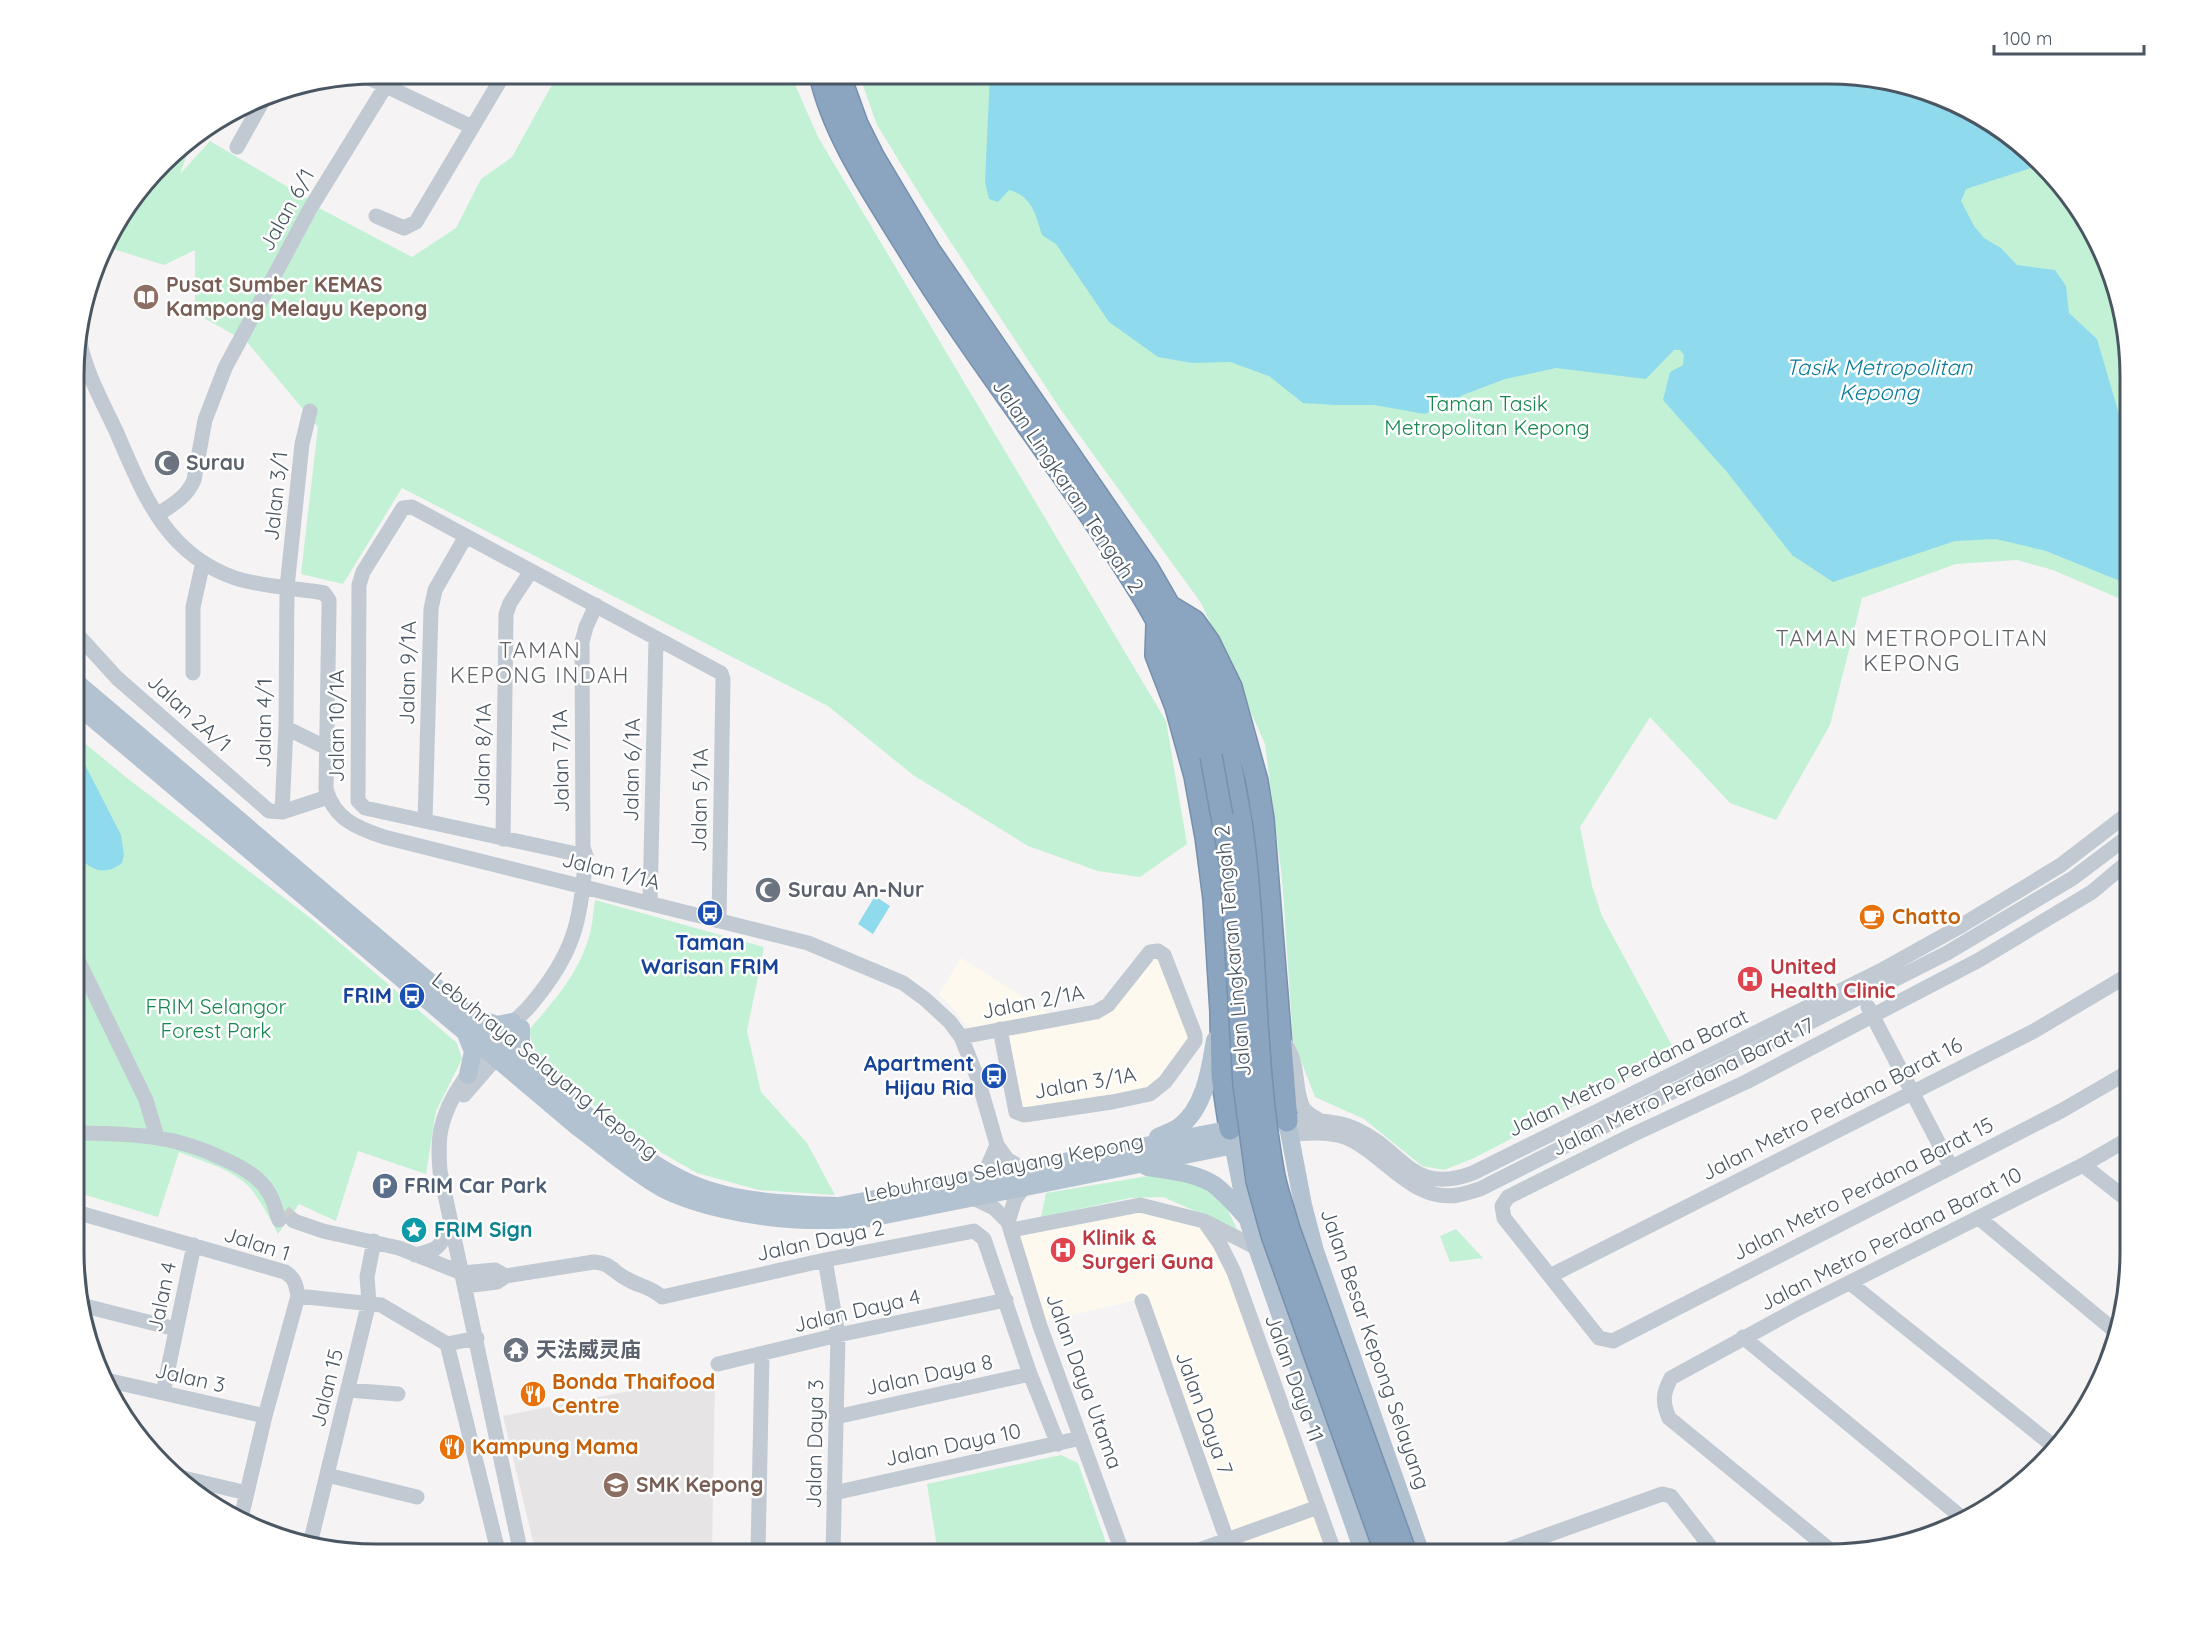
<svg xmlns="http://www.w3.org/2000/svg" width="2204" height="1628" font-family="Quicksand,'Noto Sans SC',sans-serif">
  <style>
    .commercial { fill: #fdf9ef }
    .education { fill: #e6e4e5 }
    .green { fill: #c3f1d5 }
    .water { fill: #90daee }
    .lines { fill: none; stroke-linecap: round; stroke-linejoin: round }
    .minor-tunnel { stroke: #caccce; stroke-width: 15; stroke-dasharray: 15 8; stroke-linecap: butt }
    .highway-casing { stroke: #7690ad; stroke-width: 24 }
    .minor { stroke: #c1cad2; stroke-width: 15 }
    .major { stroke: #b3c2d1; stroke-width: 18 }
    .highway { stroke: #8ba5c1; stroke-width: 21 }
    .highway-bridge-casing { stroke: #7690ad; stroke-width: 24; stroke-linecap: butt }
    .highway-bridge { stroke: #8ba5c1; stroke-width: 21 }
    .labels { text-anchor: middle; stroke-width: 5; stroke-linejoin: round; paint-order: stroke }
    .street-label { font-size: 21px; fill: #4a5661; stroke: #fff }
    .education-label { font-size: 21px; font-weight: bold; fill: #785e54; stroke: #fff; text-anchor: start }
    .park-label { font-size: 21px; fill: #17864f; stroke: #fff }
    .worship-label { font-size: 21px; font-weight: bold; fill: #5b616d; stroke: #fff; text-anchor: start }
    .food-label { font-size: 21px; font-weight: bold; fill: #c56008; stroke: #fff; text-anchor: start }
    .transit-label { font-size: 21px; font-weight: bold; fill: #164399; stroke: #fff; text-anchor: end }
    .health-label { font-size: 21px; font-weight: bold; fill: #be3a42; stroke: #fff; text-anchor: start }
    .service-label { font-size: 21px; font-weight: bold; fill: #4e5e75; stroke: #fff; text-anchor: start }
    .culture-label { font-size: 21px; font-weight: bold; fill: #0d838f; stroke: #fff; text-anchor: start }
    .water-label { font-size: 22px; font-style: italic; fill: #0c7c9b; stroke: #fff }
    .neighbourhood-label { font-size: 22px; letter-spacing: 1.5px; fill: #5f6368; stroke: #fff }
    .rim { fill: none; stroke: #4a5661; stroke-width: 3 }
  </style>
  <rect width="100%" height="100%" fill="#f5f3f3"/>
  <path class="commercial" d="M 1156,955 L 1192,1034 L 1163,1080 L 1147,1091 L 1021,1112 L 1004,1032 L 1100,1015 Z
    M 961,958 L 1049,1013 L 971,1031 L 949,1003 L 938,995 Z
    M 1139,1209 L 1201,1225 L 1229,1270 L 1330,1554 L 1208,1554 L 1232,1542 L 1145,1298 L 1043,1322 L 1016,1233 Z"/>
  <path class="education" d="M 715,1374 L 712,1554 L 536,1554 L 503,1416 Z"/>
  <path class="green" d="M 558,74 L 792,74 L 797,89 L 818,137 L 1166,721 L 1187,844 L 1140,877 L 1098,871 L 1028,846 L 913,775 L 828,706 L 402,488 L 343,584 L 301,574 L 318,427 L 247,342 L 319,208 L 412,257 L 456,228 L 481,179 L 512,157 Z
    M 859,74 L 1847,74 L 1943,96 L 2012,136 L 2056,177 L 2090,228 L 2091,244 L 2118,313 L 2130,357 L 2130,603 L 2053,570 L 2017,560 L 1956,564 L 1862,598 L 1830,725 L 1776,820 L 1730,803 L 1650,717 L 1580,827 L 1592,886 L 1602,916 L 1676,1053 L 1474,1158 L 1444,1170 L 1422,1166 L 1364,1119 L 1315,1097 L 1293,1040 L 1282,878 L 1265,744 L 1243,694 L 1201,603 L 1059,407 L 925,203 L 877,125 Z
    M 193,138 L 180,174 L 210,141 L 308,199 L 236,336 L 195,313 L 195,250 L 164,265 L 104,246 L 176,149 Z
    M 76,736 L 127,778 L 313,920 L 457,1043 L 462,1059 L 436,1111 L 426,1174 L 358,1151 L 336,1221 L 299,1204 L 278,1234 C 270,1219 262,1203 251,1189 C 235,1170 202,1161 179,1152 L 158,1217 L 76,1192 Z
    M 595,900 L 764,947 L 747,1031 L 761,1092 L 807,1143 L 835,1195 L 759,1190 L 697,1173 L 650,1146 L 537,1064 L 529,1030 C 553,1002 579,973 589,937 C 593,925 593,912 595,900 Z
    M 1154,1175 L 1197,1184 L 1224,1203 L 1237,1229 L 1163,1197 L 1130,1198 L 1041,1217 L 1046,1193 Z
    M 1456,1229 L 1483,1258 L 1450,1262 L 1440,1236 Z
    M 1061,1455 L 1078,1463 L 1110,1554 L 938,1554 L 927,1484 Z"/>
  <path class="water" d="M 990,74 L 1847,74 L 1943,96 L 2012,136 L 2040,162 L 2031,168 L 1966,189 L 1961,201 L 1974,226 L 1984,238 L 2001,248 L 2017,265 L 2055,270 L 2066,286 L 2069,313 L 2097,339 L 2130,452 L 2130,585 L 2046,551 L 1996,539 L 1955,541 L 1833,582 L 1792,555 L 1727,472 L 1663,400 L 1670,372 L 1683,365 L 1684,355 L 1680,350 L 1674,350 L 1646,379 L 1556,368 L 1505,379 L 1463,395 L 1425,414 L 1374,405 L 1335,405 L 1303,403 L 1269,376 L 1230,362 L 1192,363 L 1158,357 L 1109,322 L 1056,244 L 1042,235 C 1036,215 1032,196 1009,190 L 998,202 L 989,199 L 985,182 Z
    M 76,747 L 121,835 L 124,855 L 122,863 C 104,877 89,870 76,853 Z
    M 875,896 L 890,906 L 873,934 L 858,924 Z"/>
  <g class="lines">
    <path class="minor-tunnel" d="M 284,1212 L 294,1221"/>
    <defs>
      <path id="highway" d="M 820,74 C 833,134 873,192 905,244 C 964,341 1034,431 1097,525 C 1132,578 1168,632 1191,691 C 1199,713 1205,735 1211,756
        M 839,74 L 857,124 L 874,158 L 929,250 L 1148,569 C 1175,615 1202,662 1218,713 C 1229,748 1234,785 1241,821
        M 1171,607 L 1194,621 L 1209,642 L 1231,687 L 1257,781 L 1263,819 L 1287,1121
        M 1157,625 L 1156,655 L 1176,707 L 1195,776 L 1206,837 L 1214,899 L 1221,1012 L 1222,1076 L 1230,1129"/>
    </defs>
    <use href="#highway" class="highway-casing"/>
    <path class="minor" d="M 365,76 L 472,127
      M 237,147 L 266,95
      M 376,216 L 404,228 L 416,222 L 504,74
      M 78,329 C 81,364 101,399 116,431 C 143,493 165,554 235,578 C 263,587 295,588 324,593 L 329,600 L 329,608 L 326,789 C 334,819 357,828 384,837 L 808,943 L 903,983 L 925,999 L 950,1022 L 961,1037 L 978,1079 L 997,1145 L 1007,1159 L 1023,1169
      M 157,515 C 172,505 187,497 194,480 L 205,420 L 225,368 L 311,207 L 393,74
      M 76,633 L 117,678 L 269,811 L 282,812 L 328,797
      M 193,673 L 193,607 L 203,562
      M 286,728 L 325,747
      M 282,812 L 286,728 L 287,587 L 302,444 L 310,411
      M 425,821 L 431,609 L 435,590 L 466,536
      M 503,839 L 506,614 L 510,603 L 531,571
      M 586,856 L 365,808 L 358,801 L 359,585 L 363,572 L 403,508 L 412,507 L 721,673 L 723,679 L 719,921
      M 2130,860 L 2092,892 L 1979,960 L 1746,1082 L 1632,1135 L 1508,1197 L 1502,1206 L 1504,1218 L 1599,1338 L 1613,1341 L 2061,1111 L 2130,1071
      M 650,903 L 656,639
      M 76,956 L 146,1100 L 157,1137
      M 1868,1007 L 1951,1167
      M 961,1037 L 1096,1012 L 1108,1005 L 1150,952 L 1158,951 L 1164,955 L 1195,1035 L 1195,1041 L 1165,1082 L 1150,1094 L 1112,1102 L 1024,1115 L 1016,1112 L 1000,1029
      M 1284,1042 C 1301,1065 1293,1092 1304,1109 C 1308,1114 1313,1117 1319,1120
      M 464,1095 L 503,1050
      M 1287,1121 C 1311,1121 1334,1119 1356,1129 C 1404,1151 1411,1196 1473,1173 L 1880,971 L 1959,927 L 2061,865 L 2130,812
      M 76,1133 C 133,1134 173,1134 226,1160 C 242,1167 260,1177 269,1193 C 274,1201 276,1211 279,1220
      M 1289,1134 C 1308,1133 1326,1131 1345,1137 C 1383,1152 1412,1203 1458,1195 C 1465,1194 1473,1191 1480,1189 L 1947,953 L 2073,878 L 2130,835
      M 2083,1165 L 2130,1202
      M 983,1177 L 997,1145
      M 971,1197 L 994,1208 L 1008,1222 L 1040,1326 L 1123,1554
      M 76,1212 L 285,1272 C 295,1278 296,1285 298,1296 L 265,1416 L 241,1518
      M 1979,1218 L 2116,1332
      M 294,1221 L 323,1231 L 399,1248 L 462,1273 L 495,1270 L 506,1276
      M 1204,1221 L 1220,1244 L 1234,1272 L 1335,1554
      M 1008,1222 L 1015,1199 L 1026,1185
      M 1011,1230 L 1140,1205 L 1204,1221 L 1257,1248
      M 415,1255 C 444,1248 437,1247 452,1225
      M 825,1260 L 838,1335 L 833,1554
      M 1550,1276 L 2034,1031 L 2130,974
      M 1850,1283 L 2056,1448
      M 465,1286 L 497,1282 L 506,1276 L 594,1262 C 611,1263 613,1272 627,1279 C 640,1287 648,1285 662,1297 L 825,1260 L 974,1231 L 984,1239 L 1030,1374 L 1058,1444
      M 298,1296 L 381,1305 L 447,1344 L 477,1338
      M 1142,1301 L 1227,1540
      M 81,1305 L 176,1329
      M 1743,1337 L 1966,1521
      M 447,1344 L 498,1551
      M 718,1364 L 838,1335 L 1006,1300
      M 106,1380 L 265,1416
      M 348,1390 L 398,1394
      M 163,1393 L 194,1245
      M 836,1417 L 1030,1374
      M 327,1475 L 417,1497
      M 179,1477 L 247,1493
      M 834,1493 L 1081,1438
      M 273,1535 L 319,1546
      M 310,1544 L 369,1302 L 367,1277 L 374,1241
      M 521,1554 L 440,1171 C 439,1157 438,1143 441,1129 C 450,1087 485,1054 512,1022 C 524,1014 532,1004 541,992 C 578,944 580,915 586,856 L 583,847 L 582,642 L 586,627 L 596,605
      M 758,1554 L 762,1355
      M 1188,1554 L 1318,1507
      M 1495,1554 L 1662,1494 L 1671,1496 L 1716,1554
      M 1737,1554 L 1741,1553 L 1747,1554
      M 1835,1554 L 1669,1418 C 1662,1402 1663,1393 1671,1378 L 1799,1308 L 2083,1165 L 2130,1138"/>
    <path class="major" d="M 76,682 L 589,1117 C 619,1138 648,1163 681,1179 C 729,1203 786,1204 839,1206 L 1242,1127
      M 76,704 L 579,1128 C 606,1148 633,1172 662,1188 C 681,1198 702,1204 723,1209 C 774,1221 818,1222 870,1218 L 1264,1139
      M 477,1018 L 497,1025 L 512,1022
      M 521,1028 L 521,1045 L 530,1066
      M 466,1034 L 473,1051 L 468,1075
      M 1272,1123 L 1287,1121 L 1303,1205 L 1315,1251 L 1421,1554
      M 1231,1133 L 1248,1220 L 1257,1248 L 1364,1554
      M 1158,1137 C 1165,1134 1173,1131 1179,1127 C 1205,1108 1210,1069 1215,1040
      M 1147,1167 C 1169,1171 1194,1172 1213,1184 C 1226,1193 1236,1206 1247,1218"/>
    <use href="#highway" class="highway"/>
    <defs>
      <path id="highway-bridge" d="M 1211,756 L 1231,866 L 1244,1085 L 1257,1181 L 1272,1235 L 1386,1554
        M 1241,821 C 1258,939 1252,1059 1274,1176 C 1278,1194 1284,1211 1289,1229 L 1406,1554"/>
    </defs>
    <use href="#highway-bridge" class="highway-bridge-casing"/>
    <use href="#highway-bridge" class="highway-bridge"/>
  </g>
  <defs>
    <symbol id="library-disc" viewBox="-11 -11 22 22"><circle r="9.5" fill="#8d6e63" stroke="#fff"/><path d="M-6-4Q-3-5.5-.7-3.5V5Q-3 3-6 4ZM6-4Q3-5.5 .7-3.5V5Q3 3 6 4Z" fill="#fff"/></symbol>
    <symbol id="mosque-disc" viewBox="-11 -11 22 22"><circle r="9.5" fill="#6b7280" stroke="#fff"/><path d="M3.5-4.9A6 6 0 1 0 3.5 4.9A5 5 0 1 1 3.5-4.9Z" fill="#fff"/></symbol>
    <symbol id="bus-disc" viewBox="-11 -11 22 22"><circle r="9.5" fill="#1a4fb4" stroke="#fff"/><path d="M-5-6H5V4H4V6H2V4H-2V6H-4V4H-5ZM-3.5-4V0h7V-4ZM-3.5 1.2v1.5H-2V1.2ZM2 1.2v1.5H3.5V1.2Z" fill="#fff"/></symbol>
    <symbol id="cafe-disc" viewBox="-11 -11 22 22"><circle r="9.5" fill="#e8710a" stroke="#fff"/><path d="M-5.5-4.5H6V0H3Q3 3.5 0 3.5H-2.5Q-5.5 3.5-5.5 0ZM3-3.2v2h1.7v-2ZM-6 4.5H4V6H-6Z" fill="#fff"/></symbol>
    <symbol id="hospital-disc" viewBox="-11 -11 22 22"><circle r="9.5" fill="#e0444e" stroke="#fff"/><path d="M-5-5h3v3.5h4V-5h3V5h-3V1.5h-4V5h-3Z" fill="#fff"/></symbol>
    <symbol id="parking-disc" viewBox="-11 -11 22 22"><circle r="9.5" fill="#5c6f8a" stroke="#fff"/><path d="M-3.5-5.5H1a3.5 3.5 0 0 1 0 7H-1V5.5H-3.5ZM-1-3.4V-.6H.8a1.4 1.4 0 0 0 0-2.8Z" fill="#fff"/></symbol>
    <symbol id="sight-disc" viewBox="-11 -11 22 22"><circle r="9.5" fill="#0f9aa8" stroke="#fff"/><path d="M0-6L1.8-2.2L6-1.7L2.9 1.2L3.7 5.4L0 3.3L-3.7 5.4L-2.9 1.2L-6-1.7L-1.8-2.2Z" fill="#fff"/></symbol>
    <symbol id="temple-disc" viewBox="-11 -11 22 22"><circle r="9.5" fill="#6b7280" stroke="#fff"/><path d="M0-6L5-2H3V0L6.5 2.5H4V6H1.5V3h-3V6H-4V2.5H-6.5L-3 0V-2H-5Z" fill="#fff"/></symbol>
    <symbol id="restaurant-disc" viewBox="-11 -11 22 22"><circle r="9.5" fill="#e8710a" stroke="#fff"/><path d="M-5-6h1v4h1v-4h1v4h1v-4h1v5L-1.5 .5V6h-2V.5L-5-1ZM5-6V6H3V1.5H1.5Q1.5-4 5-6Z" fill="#fff"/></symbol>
    <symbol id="school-disc" viewBox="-11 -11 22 22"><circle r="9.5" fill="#8d6e63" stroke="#fff"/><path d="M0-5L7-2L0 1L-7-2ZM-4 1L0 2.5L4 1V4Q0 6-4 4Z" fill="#fff"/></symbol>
  </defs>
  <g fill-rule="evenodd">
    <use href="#library-disc" x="131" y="282" width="30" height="30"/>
    <use href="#mosque-disc" x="152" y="448" width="30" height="30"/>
    <use href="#mosque-disc" x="753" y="875" width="30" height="30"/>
    <use href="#bus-disc" x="695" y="898" width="30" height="30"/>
    <use href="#cafe-disc" x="1857" y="902" width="30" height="30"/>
    <use href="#hospital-disc" x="1735" y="964" width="30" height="30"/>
    <use href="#bus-disc" x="397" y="981" width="30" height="30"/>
    <use href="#bus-disc" x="979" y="1061" width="30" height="30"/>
    <use href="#parking-disc" x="370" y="1171" width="30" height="30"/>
    <use href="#sight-disc" x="399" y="1215" width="30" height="30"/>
    <use href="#hospital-disc" x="1048" y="1235" width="30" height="30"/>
    <use href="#temple-disc" x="501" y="1335" width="30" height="30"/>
    <use href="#restaurant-disc" x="518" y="1379" width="30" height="30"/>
    <use href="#restaurant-disc" x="437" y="1432" width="30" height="30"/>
    <use href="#school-disc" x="601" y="1470" width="30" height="30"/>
  </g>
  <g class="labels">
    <g class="street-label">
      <text transform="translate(287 210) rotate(-61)" y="7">Jalan 6/1</text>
      <text transform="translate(1068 486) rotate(56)" y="7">Jalan Lingkaran Tengah 2</text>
      <text transform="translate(276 496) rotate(-84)" y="7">Jalan 3/1</text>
      <text transform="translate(408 673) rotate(-89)" y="7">Jalan 9/1A</text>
      <text transform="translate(189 713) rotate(42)" y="7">Jalan 2A/1</text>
      <text transform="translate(264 723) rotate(-89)" y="7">Jalan 4/1</text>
      <text transform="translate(337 726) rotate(-90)" y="7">Jalan 10/1A</text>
      <text transform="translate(483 755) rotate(-89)" y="7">Jalan 8/1A</text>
      <text transform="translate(561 761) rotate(-91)" y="7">Jalan 7/1A</text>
      <text transform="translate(632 770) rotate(-89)" y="7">Jalan 6/1A</text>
      <text transform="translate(700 800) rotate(-89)" y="7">Jalan 5/1A</text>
      <text transform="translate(611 871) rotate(14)" y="7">Jalan 1/1A</text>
      <text transform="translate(1233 951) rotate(-95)" y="7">Jalan Lingkaran Tengah 2</text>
      <text transform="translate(1033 1002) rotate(-11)" y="7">Jalan 2/1A</text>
      <text transform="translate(545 1066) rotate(39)" y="7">Lebuhraya Selayang Kepong</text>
      <text transform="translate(1628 1073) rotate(-26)" y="7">Jalan Metro Perdana Barat</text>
      <text transform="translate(1085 1083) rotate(-10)" y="7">Jalan 3/1A</text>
      <text transform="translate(1683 1087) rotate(-26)" y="7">Jalan Metro Perdana Barat 17</text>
      <text transform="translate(1832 1109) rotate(-27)" y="7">Jalan Metro Perdana Barat 16</text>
      <text transform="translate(1004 1168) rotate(-11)" y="7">Lebuhraya Selayang Kepong</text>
      <text transform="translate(1863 1189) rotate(-27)" y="7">Jalan Metro Perdana Barat 15</text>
      <text transform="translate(1891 1239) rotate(-27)" y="7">Jalan Metro Perdana Barat 10</text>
      <text transform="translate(820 1241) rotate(-12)" y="7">Jalan Daya 2</text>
      <text transform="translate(257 1244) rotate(18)" y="7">Jalan 1</text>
      <text transform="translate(162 1297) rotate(-78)" y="7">Jalan 4</text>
      <text transform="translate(857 1311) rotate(-13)" y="7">Jalan Daya 4</text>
      <text transform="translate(1375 1349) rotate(71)" y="7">Jalan Besar Kepong Selayang</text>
      <text transform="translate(929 1375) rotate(-12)" y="7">Jalan Daya 8</text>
      <text transform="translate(190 1378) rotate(13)" y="7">Jalan 3</text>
      <text transform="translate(1294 1378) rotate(70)" y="7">Jalan Daya 11</text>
      <text transform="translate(1084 1381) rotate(70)" y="7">Jalan Daya Utama</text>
      <text transform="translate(327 1388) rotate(-76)" y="7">Jalan 15</text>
      <text transform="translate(1204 1413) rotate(70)" y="7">Jalan Daya 7</text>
      <text transform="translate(815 1444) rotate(-89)" y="7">Jalan Daya 3</text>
      <text transform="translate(953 1445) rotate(-12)" y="7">Jalan Daya 10</text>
    </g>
    <g class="education-label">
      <text x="166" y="292">Pusat Sumber KEMAS<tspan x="166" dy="24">Kampong Melayu Kepong</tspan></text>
      <text x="636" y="1492">SMK Kepong</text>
    </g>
    <g class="park-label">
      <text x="1487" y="411">Taman Tasik<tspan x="1487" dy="24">Metropolitan Kepong</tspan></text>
      <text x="216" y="1014">FRIM Selangor<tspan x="216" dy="24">Forest Park</tspan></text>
    </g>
    <g class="worship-label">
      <text x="186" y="470">Surau</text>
      <text x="788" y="897">Surau An-Nur</text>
      <text x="536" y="1357">天法威灵庙</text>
    </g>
    <g class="food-label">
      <text x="1892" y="924">Chatto</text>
      <text x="552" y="1389">Bonda Thaifood<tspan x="552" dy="24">Centre</tspan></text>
      <text x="472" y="1454">Kampung Mama</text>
    </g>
    <g class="transit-label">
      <text x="710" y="950" text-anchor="middle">Taman<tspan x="710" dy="24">Warisan FRIM</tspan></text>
      <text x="392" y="1003">FRIM</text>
      <text x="974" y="1071">Apartment<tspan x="974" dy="24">Hijau Ria</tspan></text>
    </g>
    <g class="health-label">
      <text x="1770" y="974">United<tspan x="1770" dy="24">Health Clinic</tspan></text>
      <text x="1082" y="1245">Klinik &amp;<tspan x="1082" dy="24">Surgeri Guna</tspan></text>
    </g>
    <g class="service-label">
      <text x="404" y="1193">FRIM Car Park</text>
    </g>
    <g class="culture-label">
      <text x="434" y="1237">FRIM Sign</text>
    </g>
    <g class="water-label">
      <text x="1879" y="375">Tasik Metropolitan<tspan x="1879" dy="25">Kepong</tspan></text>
    </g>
    <g class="neighbourhood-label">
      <text x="1912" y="646">TAMAN METROPOLITAN<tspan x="1912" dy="25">KEPONG</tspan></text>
      <text x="540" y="658">TAMAN<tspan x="540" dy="25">KEPONG INDAH</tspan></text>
    </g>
  </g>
  <path d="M0 0H2204V1628H0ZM376 84H1828A292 292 0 0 1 2120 376V1252A292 292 0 0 1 1828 1544H376A292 292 0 0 1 84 1252V376A292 292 0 0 1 376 84Z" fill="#fff" fill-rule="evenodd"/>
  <path class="rim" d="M376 84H1828A292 292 0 0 1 2120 376V1252A292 292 0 0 1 1828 1544H376A292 292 0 0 1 84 1252V376A292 292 0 0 1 376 84Z"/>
  <path d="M1994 45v9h150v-9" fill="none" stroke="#4a5661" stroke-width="3"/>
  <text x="2003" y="45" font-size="18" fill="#4a5661" stroke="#ffffff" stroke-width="4.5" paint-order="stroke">100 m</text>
</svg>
